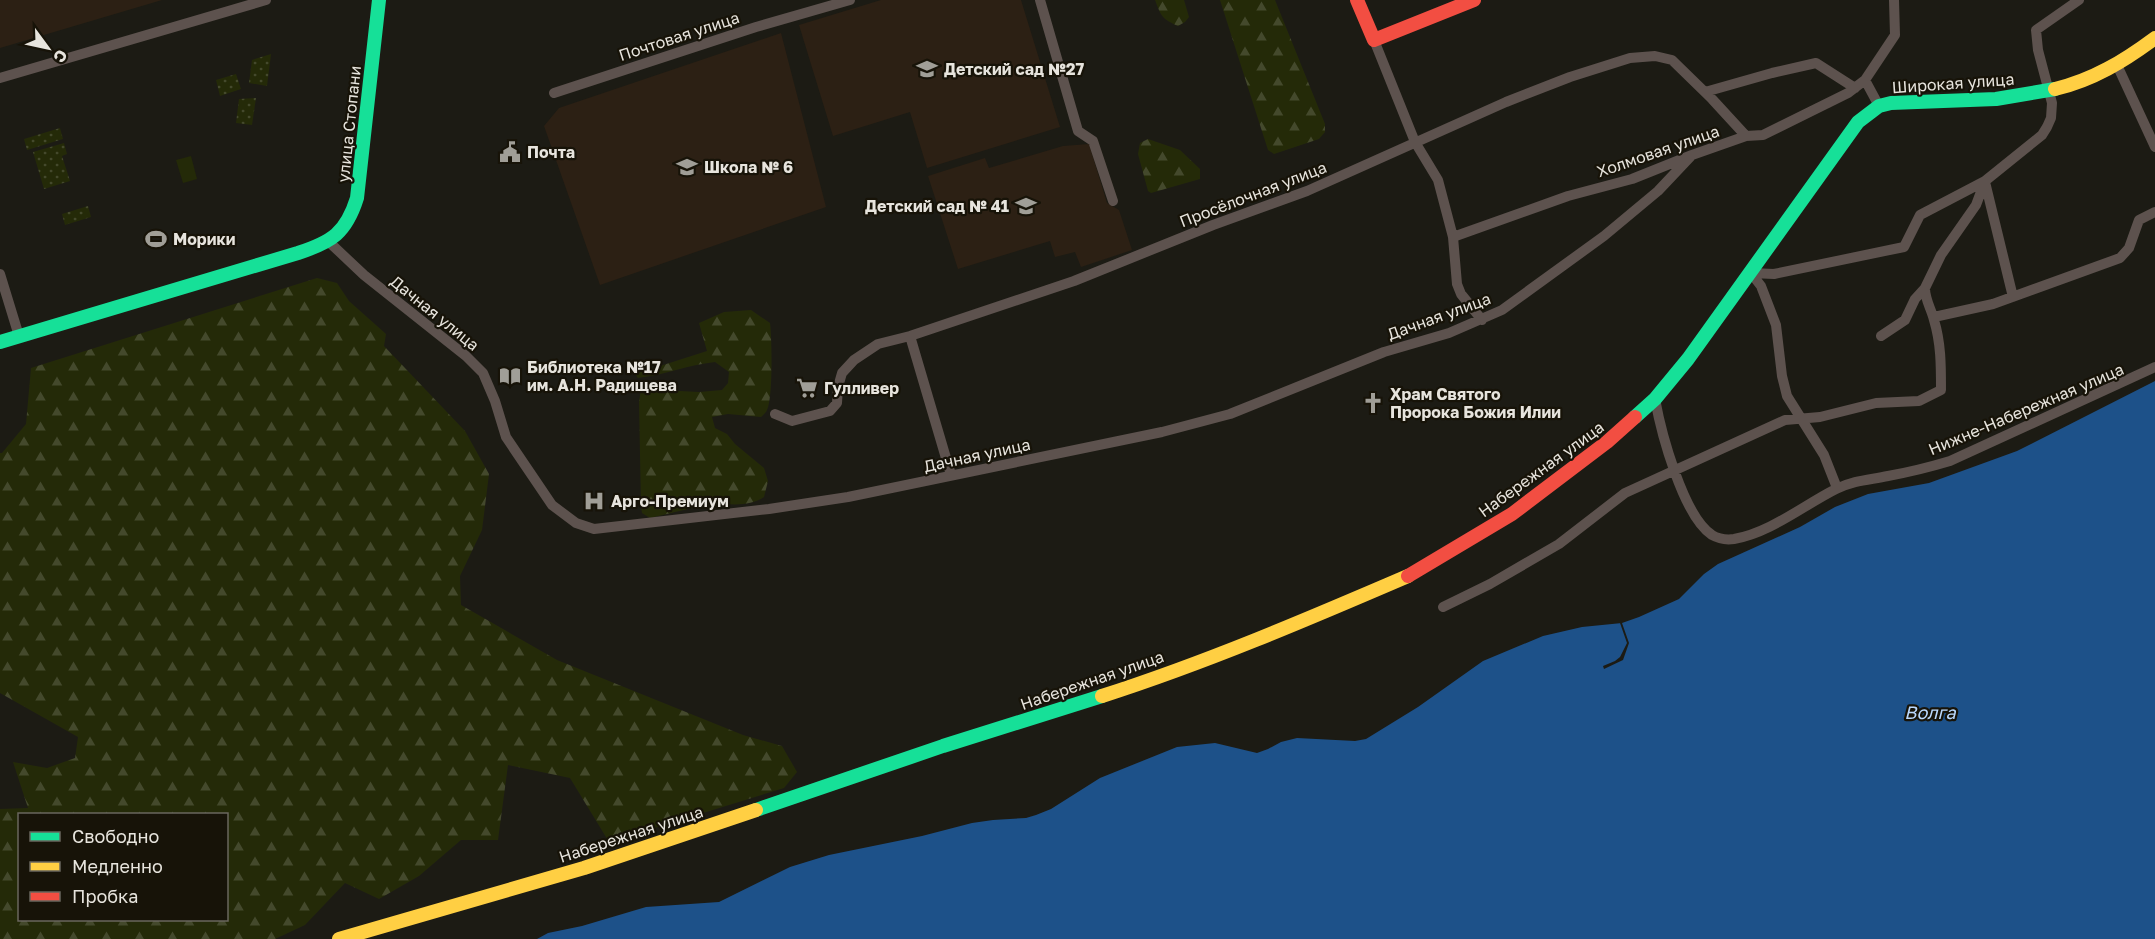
<svg xmlns="http://www.w3.org/2000/svg" width="2155" height="939" font-family="'Golos Text',sans-serif">
  <style>
    .education { fill: #2c2014 }
    .green { fill: #242a08 }
    .forest { fill: url(#forest-firs); fill-rule: evenodd }
    .park { fill: url(#park-dots) }
    .water { fill: #1d5189 }
    .pier { fill: #1c1b14 }
    .lines { fill: none; stroke-linecap: round; stroke-linejoin: round }
    .street { stroke: #5d524e; stroke-width: 10 }
    .fast { stroke: #16e098; stroke-width: 14 }
    .slow { stroke: #ffcf43; stroke-width: 14 }
    .jam { stroke: #f24e42; stroke-width: 14 }
    .labels { text-anchor: middle; stroke-width: 4.5; stroke-linejoin: round; paint-order: stroke }
    .street-label { font-size: 16px; fill: #e7e4dd; stroke: #171308 }
    .poi-label { font-size: 16px; font-weight: bold; fill: #e7e4dd; stroke: #171308; text-anchor: start }
    .water-label { font-size: 18px; font-style: italic; fill: #bbd9fd; stroke: #171308 }
  </style>
  <defs>
    <pattern id="forest-firs" width="22" height="20" patternUnits="userSpaceOnUse" patternTransform="scale(1.5)"><rect width="22" height="20" fill="#242a08"/><path d="M5 1l3.5 6h-7zM16 11l3.5 6h-7z" fill="#44492c"/></pattern>
    <pattern id="park-dots" width="8" height="8" patternUnits="userSpaceOnUse" patternTransform="scale(1.5)"><rect width="8" height="8" fill="#242a08"/><path d="M2 2h.1M6 6h.1" fill="none" stroke="#44492c" stroke-width="1.8" stroke-linecap="round"/></pattern>
  </defs>
  <rect width="100%" height="100%" fill="#1c1b14"/>
  <path class="education" d="M 0,0 L 162,0 L 0,48 Z
    M 881,0 L 1021,0 L 1060,127 L 927,168 L 910,112 L 833,136 L 799,25 Z
    M 781,33 L 826,207 L 600,285 L 544,126 L 559,108 Z
    M 1089,144 L 1107,203 L 1119,210 L 1132,250 L 1081,267 L 1075,252 L 1055,257 L 1050,241 L 958,269 L 928,176 L 985,158 L 989,168 L 1063,146 Z"/>
  <path class="green" d="M 191,156 L 197,179 L 183,183 L 176,160 Z"/>
  <path class="forest" d="M 1155,0 L 1184,0 L 1189,17 L 1185,22 L 1178,26 C 1162,19 1161,16 1155,0 Z
    M 1220,0 L 1275,0 L 1325,124 L 1325,132 L 1319,139 L 1274,154 L 1268,150 Z
    M 1148,139 L 1180,150 L 1200,169 L 1200,179 L 1151,193 L 1148,191 L 1138,154 L 1140,143 Z
    M 317,278 L 337,283 L 349,301 L 386,334 L 384,346 L 465,431 L 489,474 L 482,530 L 460,576 L 461,605 L 557,660 L 743,735 L 782,746 L 797,772 L 784,788 L 609,842 L 570,778 L 508,765 L 498,840 L 461,840 L 419,876 L 379,899 L 345,883 L 305,925 L 275,939 L 0,939 L 0,809 L 28,808 L 13,762 L 47,768 L 75,758 L 78,737 L 0,693 L 0,453 L 2,453 L 26,424 L 31,368 ZM 20,814 L 226,814 L 226,920 L 20,920 Z
    M 751,310 L 770,323 C 772,337 773,399 767,410 C 766,413 763,415 761,417 L 728,414 L 712,417 L 715,428 L 727,434 L 735,444 L 764,468 L 768,481 L 764,497 C 746,509 719,504 700,499 L 692,508 L 650,518 L 642,513 L 641,506 L 639,402 L 641,389 L 699,392 L 722,390 L 728,383 L 729,372 L 715,362 C 688,365 664,375 638,378 L 635,374 L 707,351 L 699,323 L 724,312 Z"/>
  <path class="park" d="M 271,54 L 267,86 L 249,83 L 252,60 Z
    M 236,74 L 241,89 L 220,96 L 216,80 Z
    M 256,98 L 252,125 L 236,123 L 239,99 Z
    M 60,128 L 63,139 L 27,150 L 24,139 Z
    M 64,143 L 67,154 L 62,156 L 70,181 L 44,189 L 33,152 Z
    M 88,206 L 91,217 L 65,225 L 62,214 Z"/>
  <path class="water" d="M 2155,381 L 2155,939 L 537,939 L 548,933 L 582,926 L 646,907 L 719,902 L 790,867 L 829,855 L 922,836 L 972,823 L 993,820 L 1026,818 L 1036,815 L 1051,809 L 1100,778 L 1177,747 L 1215,743 L 1257,753 L 1268,749 L 1281,742 L 1297,738 L 1355,741 L 1366,739 L 1418,707 L 1483,661 L 1543,636 L 1582,627 L 1622,623 L 1639,617 L 1679,599 L 1704,574 L 1718,564 L 1800,527 L 1835,507 L 1868,494 L 1929,483 L 2017,451 Z"/>
  <path class="pier" d="M 1620,623 L 1622,623 L 1629,643 L 1623,660 L 1604,669 L 1603,666 L 1615,661 L 1620,657 L 1627,643 Z"/>
  <g class="lines">
    <path class="street" d="M 1040,0 L 1078,131 L 1093,141 L 1113,201
      M 1374,40 L 1415,142 L 1438,180 L 1453,237 L 1457,284 L 1461,294 L 1482,320
      M 2117,65 L 2155,147
      M 0,78 L 266,0
      M 1865,80 L 1879,106
      M 1705,92 L 1772,73 L 1816,63 L 1855,88
      M 554,93 L 756,27 L 850,0
      M 1985,182 L 2013,297
      M 1453,237 L 1568,196 L 1632,179 L 1692,155 L 1746,136 L 1763,135 L 1848,93 L 1865,80 L 1895,35 L 1894,0
      M 329,242 L 364,275 L 466,356 L 483,373 L 495,401 L 506,437 L 552,505 L 576,523 L 594,529 L 769,509 L 848,497 L 1162,432 L 1230,414 L 1384,352 L 1449,333 L 1502,310 L 1604,236 L 1658,191 L 1692,155
      M 1751,273 L 1774,274 L 1904,247 L 1920,215 L 1985,181 L 2042,135 L 2047,127 L 2051,118 L 2052,103 L 2038,50 L 2036,30 L 2079,0
      M 1751,273 L 1761,286 L 1776,325 L 1782,376 L 1787,396 L 1824,455 L 1837,488
      M 0,274 L 19,336
      M 1934,317 L 1993,304 L 2120,258 L 2129,248 L 2139,220 L 2155,212
      M 910,336 L 951,475
      M 1881,336 L 1905,320 L 1915,299 L 1925,288 L 1941,255 L 1976,205 L 1985,181
      M 1655,399 C 1661,432 1683,516 1712,535 C 1719,539 1727,540 1734,539 C 1770,533 1804,505 1836,489 C 1855,480 1869,480 1888,476 C 1910,472 1930,467 1950,461 L 2155,367
      M 775,414 L 792,421 L 830,411 L 837,403 L 838,387 L 842,373 L 854,360 L 878,344 L 910,336 L 1074,281 L 1213,225 L 1307,191 L 1506,102 L 1570,77 L 1630,58 L 1655,56 L 1672,60 L 1712,99 L 1746,136
      M 1443,607 L 1490,584 L 1559,544 L 1625,493 L 1785,420 L 1820,417 L 1876,403 L 1919,401 L 1941,390 C 1941,365 1941,343 1934,320 C 1931,308 1925,300 1925,288"/>
    <path class="fast" d="M 0,342 L 298,253 C 332,242 346,233 357,198 L 379,0
      M 1635,417 L 1655,399 L 1688,359 L 1858,122 L 1879,106 L 1891,103 L 1996,99 L 2055,89
      M 756,810 L 943,746 L 1102,696"/>
    <path class="slow" d="M 2055,89 C 2093,80 2124,61 2155,38
      M 1102,696 C 1205,663 1308,619 1408,576
      M 339,939 L 584,868 L 756,810"/>
    <path class="jam" d="M 1357,0 L 1374,40 L 1474,0
      M 1408,576 L 1512,514 L 1607,442 L 1635,417"/>
  </g>
  <defs>
    <symbol id="school-bare" viewBox="-9 -9 18 18"><path d="M0-5L7-2L0 1L-7-2ZM-4 1L0 2.5L4 1V4Q0 6-4 4Z" fill="#a09e97" stroke="#171308" stroke-width="2.5" paint-order="stroke"/></symbol>
    <symbol id="civic-bare" viewBox="-9 -9 18 18"><path d="M-.6-6.5H3V-4.5H.6V-3L4-1V1h2V6H-6V1h2V-1L-.6-3ZM-1.2 2.5V6h2.4V2.5Z" fill="#a09e97" stroke="#171308" stroke-width="2.5" paint-order="stroke"/></symbol>
    <symbol id="stadium-bare" viewBox="-9 -9 18 18"><path d="M0-5a6.5 5 0 1 0 0 10a6.5 5 0 1 0 0-10ZM-3.5-1.8h7v3.6h-7Z" fill="#a09e97" stroke="#171308" stroke-width="2.5" paint-order="stroke"/></symbol>
    <symbol id="library-bare" viewBox="-9 -9 18 18"><path d="M-6-4Q-3-5.5-.7-3.5V5Q-3 3-6 4ZM6-4Q3-5.5 .7-3.5V5Q3 3 6 4Z" fill="#a09e97" stroke="#171308" stroke-width="2.5" paint-order="stroke"/></symbol>
    <symbol id="supermarket-bare" viewBox="-9 -9 18 18"><path d="M-6-5.5h2.5l.6 2H6L4.5 2H-2.5L-4.4-4H-6ZM-1.5 3.2a1.3 1.3 0 1 0 .1 0ZM3 3.2a1.3 1.3 0 1 0 .1 0Z" fill="#a09e97" stroke="#171308" stroke-width="2.5" paint-order="stroke"/></symbol>
    <symbol id="church-bare" viewBox="-9 -9 18 18"><path d="M-1.2-6h2.4v3.5h3.3v2.4h-3.3V6h-2.4V-.1h-3.3v-2.4h3.3Z" fill="#a09e97" stroke="#171308" stroke-width="2.5" paint-order="stroke"/></symbol>
    <symbol id="hospital-bare" viewBox="-9 -9 18 18"><path d="M-5-5h3v3.5h4V-5h3V5h-3V1.5h-4V5h-3Z" fill="#a09e97" stroke="#171308" stroke-width="2.5" paint-order="stroke"/></symbol>
  </defs>
  <g fill-rule="evenodd">
    <use href="#school-bare" x="912" y="54" width="30" height="30"/>
    <use href="#civic-bare" x="495" y="137" width="30" height="30"/>
    <use href="#school-bare" x="672" y="152" width="30" height="30"/>
    <use href="#school-bare" x="1011" y="191" width="30" height="30"/>
    <use href="#stadium-bare" x="141" y="224" width="30" height="30"/>
    <use href="#library-bare" x="495" y="361" width="30" height="30"/>
    <use href="#supermarket-bare" x="792" y="373" width="30" height="30"/>
    <use href="#church-bare" x="1358" y="388" width="30" height="30"/>
    <use href="#hospital-bare" x="579" y="486" width="30" height="30"/>
  </g>
  <g class="labels">
    <g class="street-label">
      <text transform="translate(679 36) rotate(-18)" y="6">Почтовая улица</text>
      <text transform="translate(1953 83) rotate(-4)" y="6">Широкая улица</text>
      <text transform="translate(349 124) rotate(-84)" y="6">улица Стопани</text>
      <text transform="translate(1658 151) rotate(-19)" y="6">Холмовая улица</text>
      <text transform="translate(1253 194) rotate(-21)" y="6">Просёлочная улица</text>
      <text transform="translate(435 313) rotate(39)" y="6">Дачная улица</text>
      <text transform="translate(1439 316) rotate(-20)" y="6">Дачная улица</text>
      <text transform="translate(2026 409) rotate(-23)" y="6">Нижне-Набережная улица</text>
      <text transform="translate(977 455) rotate(-12)" y="6">Дачная улица</text>
      <text transform="translate(1541 469) rotate(-36)" y="6">Набережная улица</text>
      <text transform="translate(1092 680) rotate(-19)" y="6">Набережная улица</text>
      <text transform="translate(631 834) rotate(-18)" y="6">Набережная улица</text>
    </g>
    <g class="poi-label">
      <text x="944" y="75">Детский сад №27</text>
      <text x="527" y="158">Почта</text>
      <text x="704" y="173">Школа № 6</text>
      <text x="1009" y="212" text-anchor="end">Детский сад № 41</text>
      <text x="173" y="245">Морики</text>
      <text x="527" y="373">Библиотека №17<tspan x="527" dy="18">им. А.Н. Радищева</tspan></text>
      <text x="824" y="394">Гулливер</text>
      <text x="1390" y="400">Храм Святого<tspan x="1390" dy="18">Пророка Божия Илии</tspan></text>
      <text x="611" y="507">Арго-Премиум</text>
    </g>
    <g class="water-label">
      <text x="1930" y="719">Волга</text>
    </g>
  </g>
  <rect x="18" y="813" width="210" height="108" fill="#171308" stroke="#6a675d" stroke-width="1.5"/>
  <rect x="30" y="832" width="30" height="9" fill="#16e098" stroke="#6a675d" stroke-width="1.5"/>
  <text x="72" y="843" font-size="18" fill="#e7e4dd">Свободно</text>
  <rect x="30" y="862" width="30" height="9" fill="#ffcf43" stroke="#6a675d" stroke-width="1.5"/>
  <text x="72" y="873" font-size="18" fill="#e7e4dd">Медленно</text>
  <rect x="30" y="892" width="30" height="9" fill="#f24e42" stroke="#6a675d" stroke-width="1.5"/>
  <text x="72" y="903" font-size="18" fill="#e7e4dd">Пробка</text>
  <g transform="translate(48 48) rotate(123)" stroke="#171308" stroke-width="4.5" paint-order="stroke">
  <path d="M0-4.5L10 22L0 15L-10 22Z" fill="#e7e4dd"/>
  <text y="-9" font-size="16" font-weight="bold" text-anchor="middle" fill="#e7e4dd">С</text>
  </g>
</svg>
